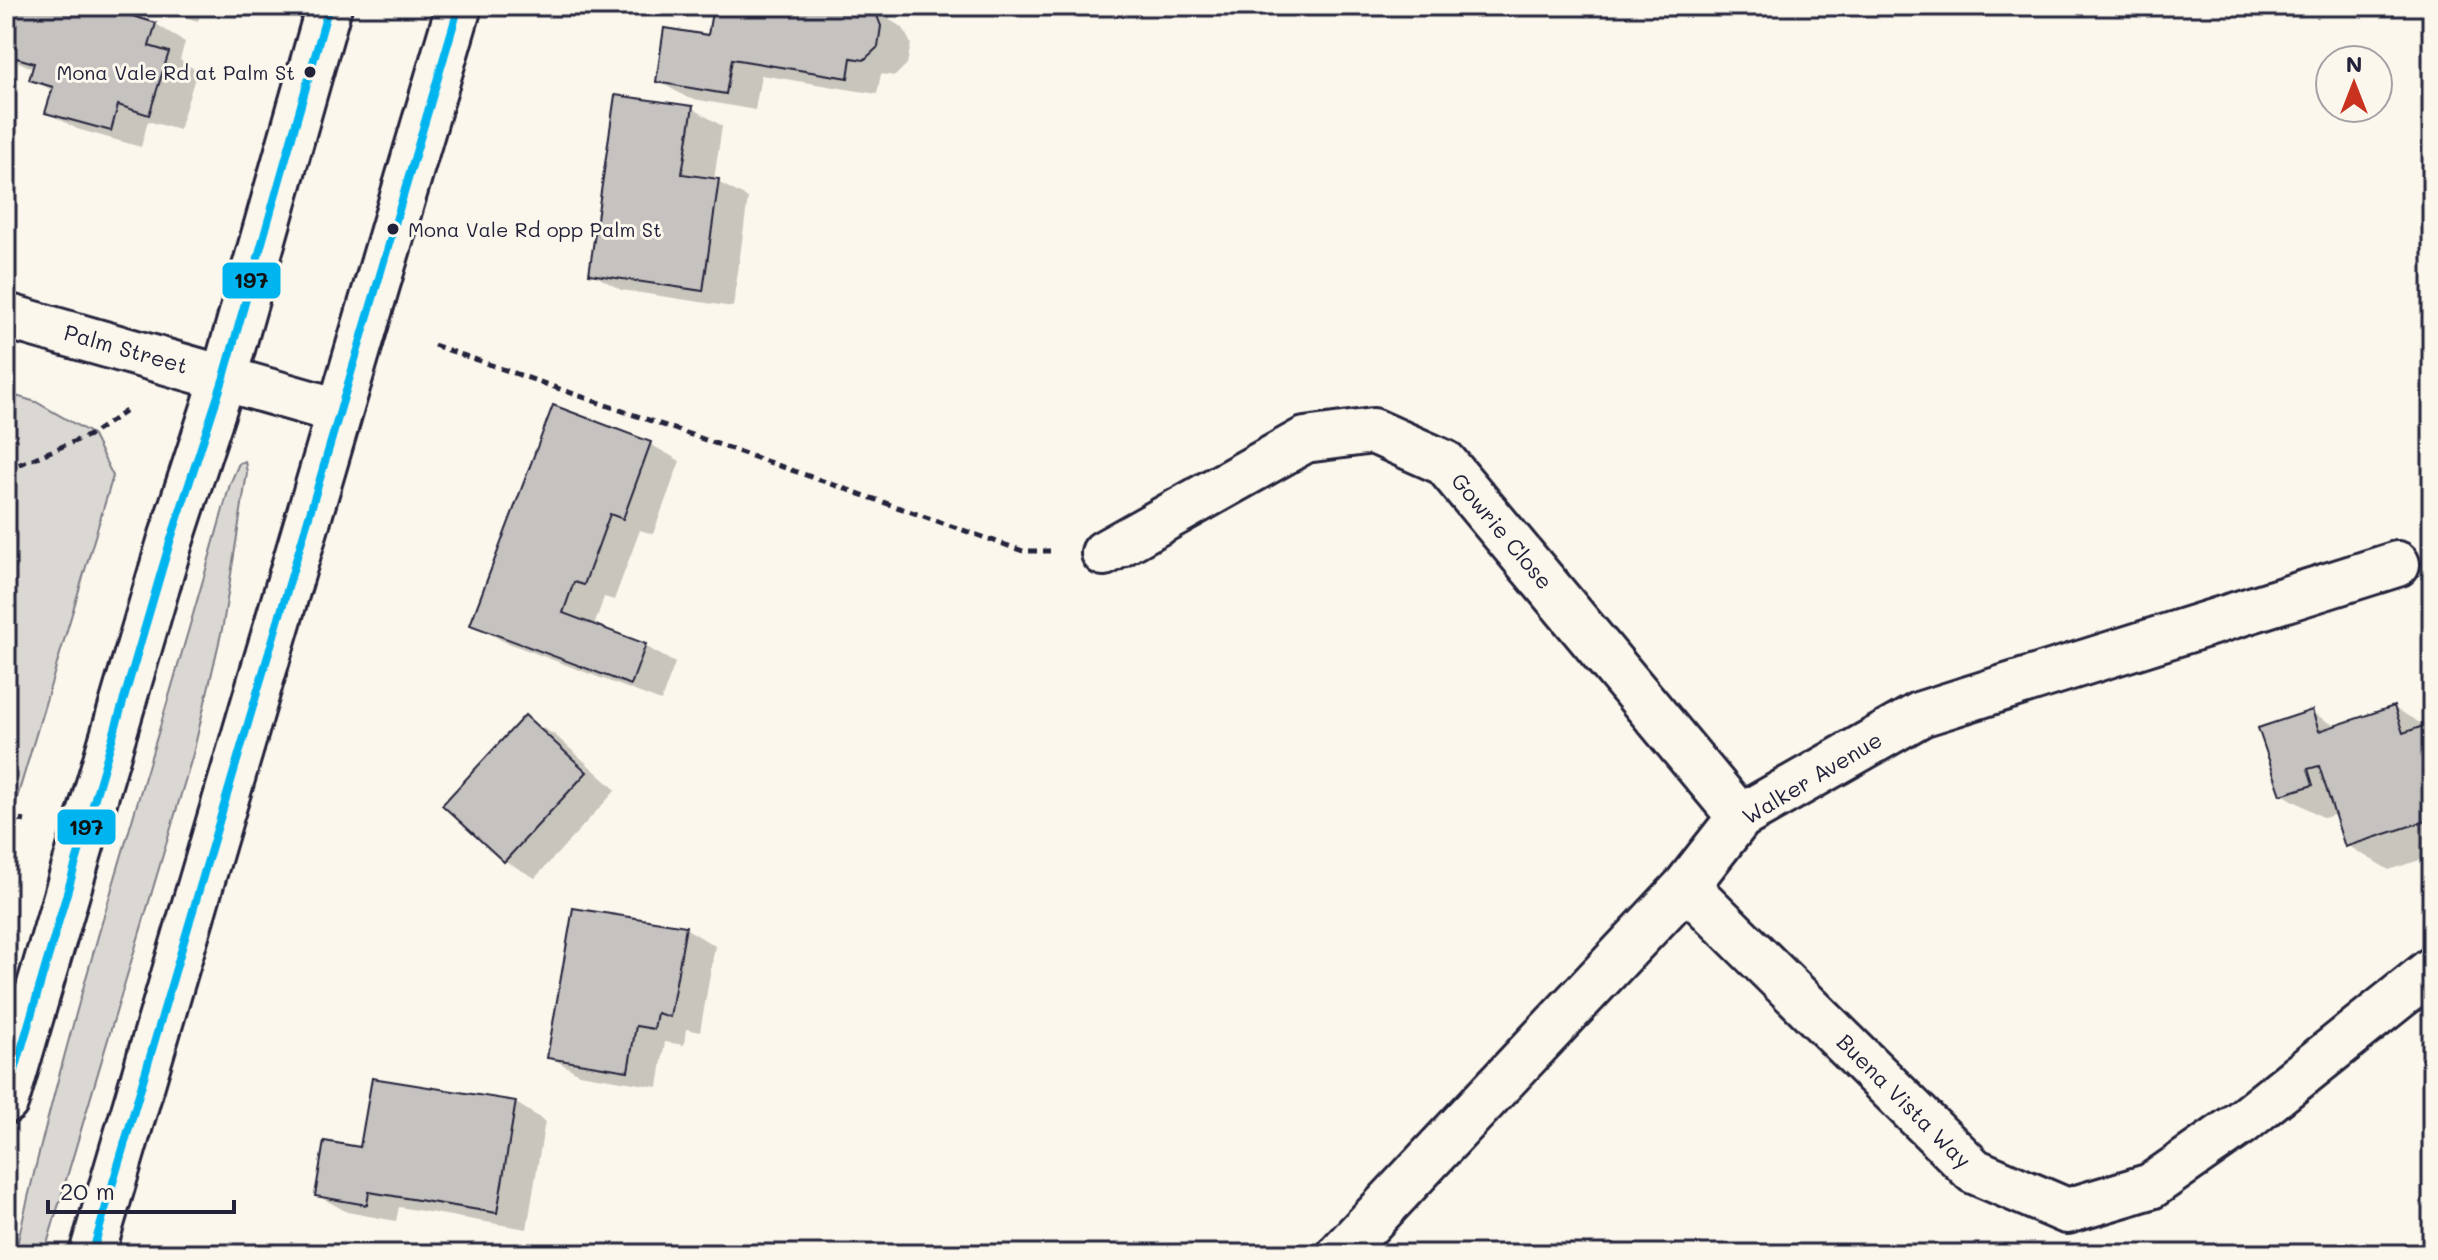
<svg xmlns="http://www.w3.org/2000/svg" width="2438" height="1260" font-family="Mali,sans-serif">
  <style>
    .green { fill: #dbd8d3; stroke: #7e7d87; stroke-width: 2 }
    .shadow { fill: #0003 }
    .building { fill: #c6c2c0; stroke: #22223b; stroke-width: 2 }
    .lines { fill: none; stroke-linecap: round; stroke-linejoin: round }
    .minor-casing { stroke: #22223b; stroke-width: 50 }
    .trunk-casing { stroke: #22223b; stroke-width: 50 }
    .path { stroke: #22223b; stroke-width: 5; stroke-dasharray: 8 6; stroke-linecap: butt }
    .minor { stroke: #fbf7ec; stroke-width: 44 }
    .trunk { stroke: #fbf7ec; stroke-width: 44 }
    .bus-1-casing { stroke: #fbf7ec; stroke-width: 14 }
    .bus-1 { stroke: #00b5ef; stroke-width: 8 }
    .bus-dot { fill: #22223b; stroke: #fbf7ec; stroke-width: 3 }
    .labels { text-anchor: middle; stroke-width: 6; stroke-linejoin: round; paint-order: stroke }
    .bus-label { font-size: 20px; fill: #22223b; stroke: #fbf7ec; text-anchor: end }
    .street-label { font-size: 22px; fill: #22223b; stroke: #fbf7ec }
    .line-badge { stroke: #fbf7ec; stroke-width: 3 }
    .pale-badge-label { font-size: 22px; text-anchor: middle; font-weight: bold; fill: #111 }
  </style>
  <rect width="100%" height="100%" fill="#fbf7ec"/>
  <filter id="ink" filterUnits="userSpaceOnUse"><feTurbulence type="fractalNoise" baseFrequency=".0125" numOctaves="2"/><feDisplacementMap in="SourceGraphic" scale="16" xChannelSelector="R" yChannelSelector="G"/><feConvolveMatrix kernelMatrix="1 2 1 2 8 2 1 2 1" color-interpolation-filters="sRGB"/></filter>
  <g filter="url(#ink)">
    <path class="green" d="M 6,393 L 36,402 L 92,434 L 113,476 L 6,835 Z
      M 245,461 L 247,473 L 223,625 L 193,754 L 44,1254 L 15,1254 C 73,994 160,741 230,484 L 239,463 Z"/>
    <path class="shadow" d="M 6,6 L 93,6 L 156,24 L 185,42 L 180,60 L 197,71 L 179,130 L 148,121 L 141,147 L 77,129 L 47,112 L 53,91 L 32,79 L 34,69 L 6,56 Z
      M 147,6 L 203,6 L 198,21 Z
      M 715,6 L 892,6 L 890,20 L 903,28 L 911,44 L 907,64 L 895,76 L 881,74 L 877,94 L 761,75 L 755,110 L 688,98 L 658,81 L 709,37 Z
      M 692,108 L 722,126 L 714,180 L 748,198 L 733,307 L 621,290 L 591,273 Z
      M 554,407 L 650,444 L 680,461 L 653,534 L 640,530 L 614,600 L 604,597 L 594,626 L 645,646 L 675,663 L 661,701 L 503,641 L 473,624 Z
      M 2394,708 L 2427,727 L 2432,725 L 2432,856 L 2389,870 L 2347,845 L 2337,814 L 2324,818 L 2282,794 L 2311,712 L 2337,727 Z
      M 525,718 L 555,735 L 616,790 L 535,878 L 505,861 L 445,805 Z
      M 685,928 L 715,946 L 700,1032 L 686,1029 L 684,1045 L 665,1042 L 658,1087 L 579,1074 L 550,1057 Z
      M 373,1080 L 516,1103 L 545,1121 L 527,1229 L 399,1207 L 396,1221 L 347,1212 L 317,1195 L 361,1149 Z"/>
    <path class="building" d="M 6,6 L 100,6 L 156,23 L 149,46 L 169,52 L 149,115 L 118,105 L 111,131 L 45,113 L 53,87 L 29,80 L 34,63 L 6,55 Z
      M 155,6 L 186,6 L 183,14 Z
      M 713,6 L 874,8 L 881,26 L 878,47 L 864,60 L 851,58 L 848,78 L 732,59 L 726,94 L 656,82 L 664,28 L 708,35 Z
      M 615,95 L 693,106 L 682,174 L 719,179 L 703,291 L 589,274 Z
      M 553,405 L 651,442 L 623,519 L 610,514 L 584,585 L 574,582 L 563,613 L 646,644 L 631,685 L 470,625 Z
      M 2394,706 L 2403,733 L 2432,723 L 2432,819 L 2345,847 L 2319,766 L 2308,769 L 2313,785 L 2281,795 L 2258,728 L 2312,710 L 2319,731 Z
      M 525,715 L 587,772 L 504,862 L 442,805 Z
      M 573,908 L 686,926 L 670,1017 L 657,1013 L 654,1029 L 636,1026 L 628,1071 L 547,1058 Z
      M 372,1078 L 516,1101 L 497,1213 L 369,1192 L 367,1205 L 315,1196 L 324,1141 L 360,1147 Z"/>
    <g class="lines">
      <defs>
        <path id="minor" d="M 6,316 L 338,411
          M 1104,553 L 1305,440 L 1373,431 L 1445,463 L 1740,817
          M 1686,886 L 1974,1171 L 2067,1211 L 2151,1186 L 2241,1123 L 2432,970
          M 1340,1254 L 1686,886 L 1740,817 L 1921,714 L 2397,564"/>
        <path id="trunk" d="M 6,1101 L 170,542 L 224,377 L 329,6
          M 92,1254 L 459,6"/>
      </defs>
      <use href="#minor" class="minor-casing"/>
      <use href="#trunk" class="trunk-casing"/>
      <path class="path" d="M 434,345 L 1023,551 L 1050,551
        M 6,470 L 92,434 L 129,409
        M 6,817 L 25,821"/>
      <use href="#minor" class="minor"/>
      <use href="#trunk" class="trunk"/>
      <defs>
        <path id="bus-1" d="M 6,1101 L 170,542 L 224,377 L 329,6
          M 92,1254 L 459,6"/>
      </defs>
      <use href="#bus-1" class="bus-1-casing"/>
      <use href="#bus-1" class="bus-1"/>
    </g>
  </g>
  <g class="bus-dot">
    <circle cx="310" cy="72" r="7"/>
    <circle cx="393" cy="229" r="7"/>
  </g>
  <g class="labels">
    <g class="bus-label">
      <text x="295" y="80">Mona Vale Rd at Palm St</text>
      <text x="408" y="237" text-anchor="start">Mona Vale Rd opp Palm St</text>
    </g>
    <g class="street-label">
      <text transform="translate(126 349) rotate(16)" y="8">Palm Street</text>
      <text transform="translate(1502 531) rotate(50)" y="8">Gowrie Close</text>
      <text transform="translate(1812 778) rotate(-31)" y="8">Walker Avenue</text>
      <text transform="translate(1904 1101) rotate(45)" y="8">Buena Vista Way</text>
    </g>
  </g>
  <g class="line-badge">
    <rect x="221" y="261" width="61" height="39" rx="8" fill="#00b5ef"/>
    <rect x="56" y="808" width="61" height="38" rx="8" fill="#00b5ef"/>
  </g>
  <g class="pale-badge-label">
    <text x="251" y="288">197</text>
    <text x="86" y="835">197</text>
  </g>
  <rect width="2438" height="1260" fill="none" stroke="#fbf7ec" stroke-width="32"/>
  <rect x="16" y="16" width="2406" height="1228" fill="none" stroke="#22223b" stroke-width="3" filter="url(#ink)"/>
  <g transform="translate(2354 84)"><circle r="38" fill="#fbf7ec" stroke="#a4a2a5" stroke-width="2"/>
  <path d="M0-6L14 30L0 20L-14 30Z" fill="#c8321e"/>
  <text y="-12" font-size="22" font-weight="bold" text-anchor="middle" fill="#22223b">N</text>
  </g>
  <path d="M48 1200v12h186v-12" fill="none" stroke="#22223b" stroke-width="4"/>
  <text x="60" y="1200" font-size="24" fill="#22223b" stroke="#fbf7ec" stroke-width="6" paint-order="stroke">20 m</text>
</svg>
